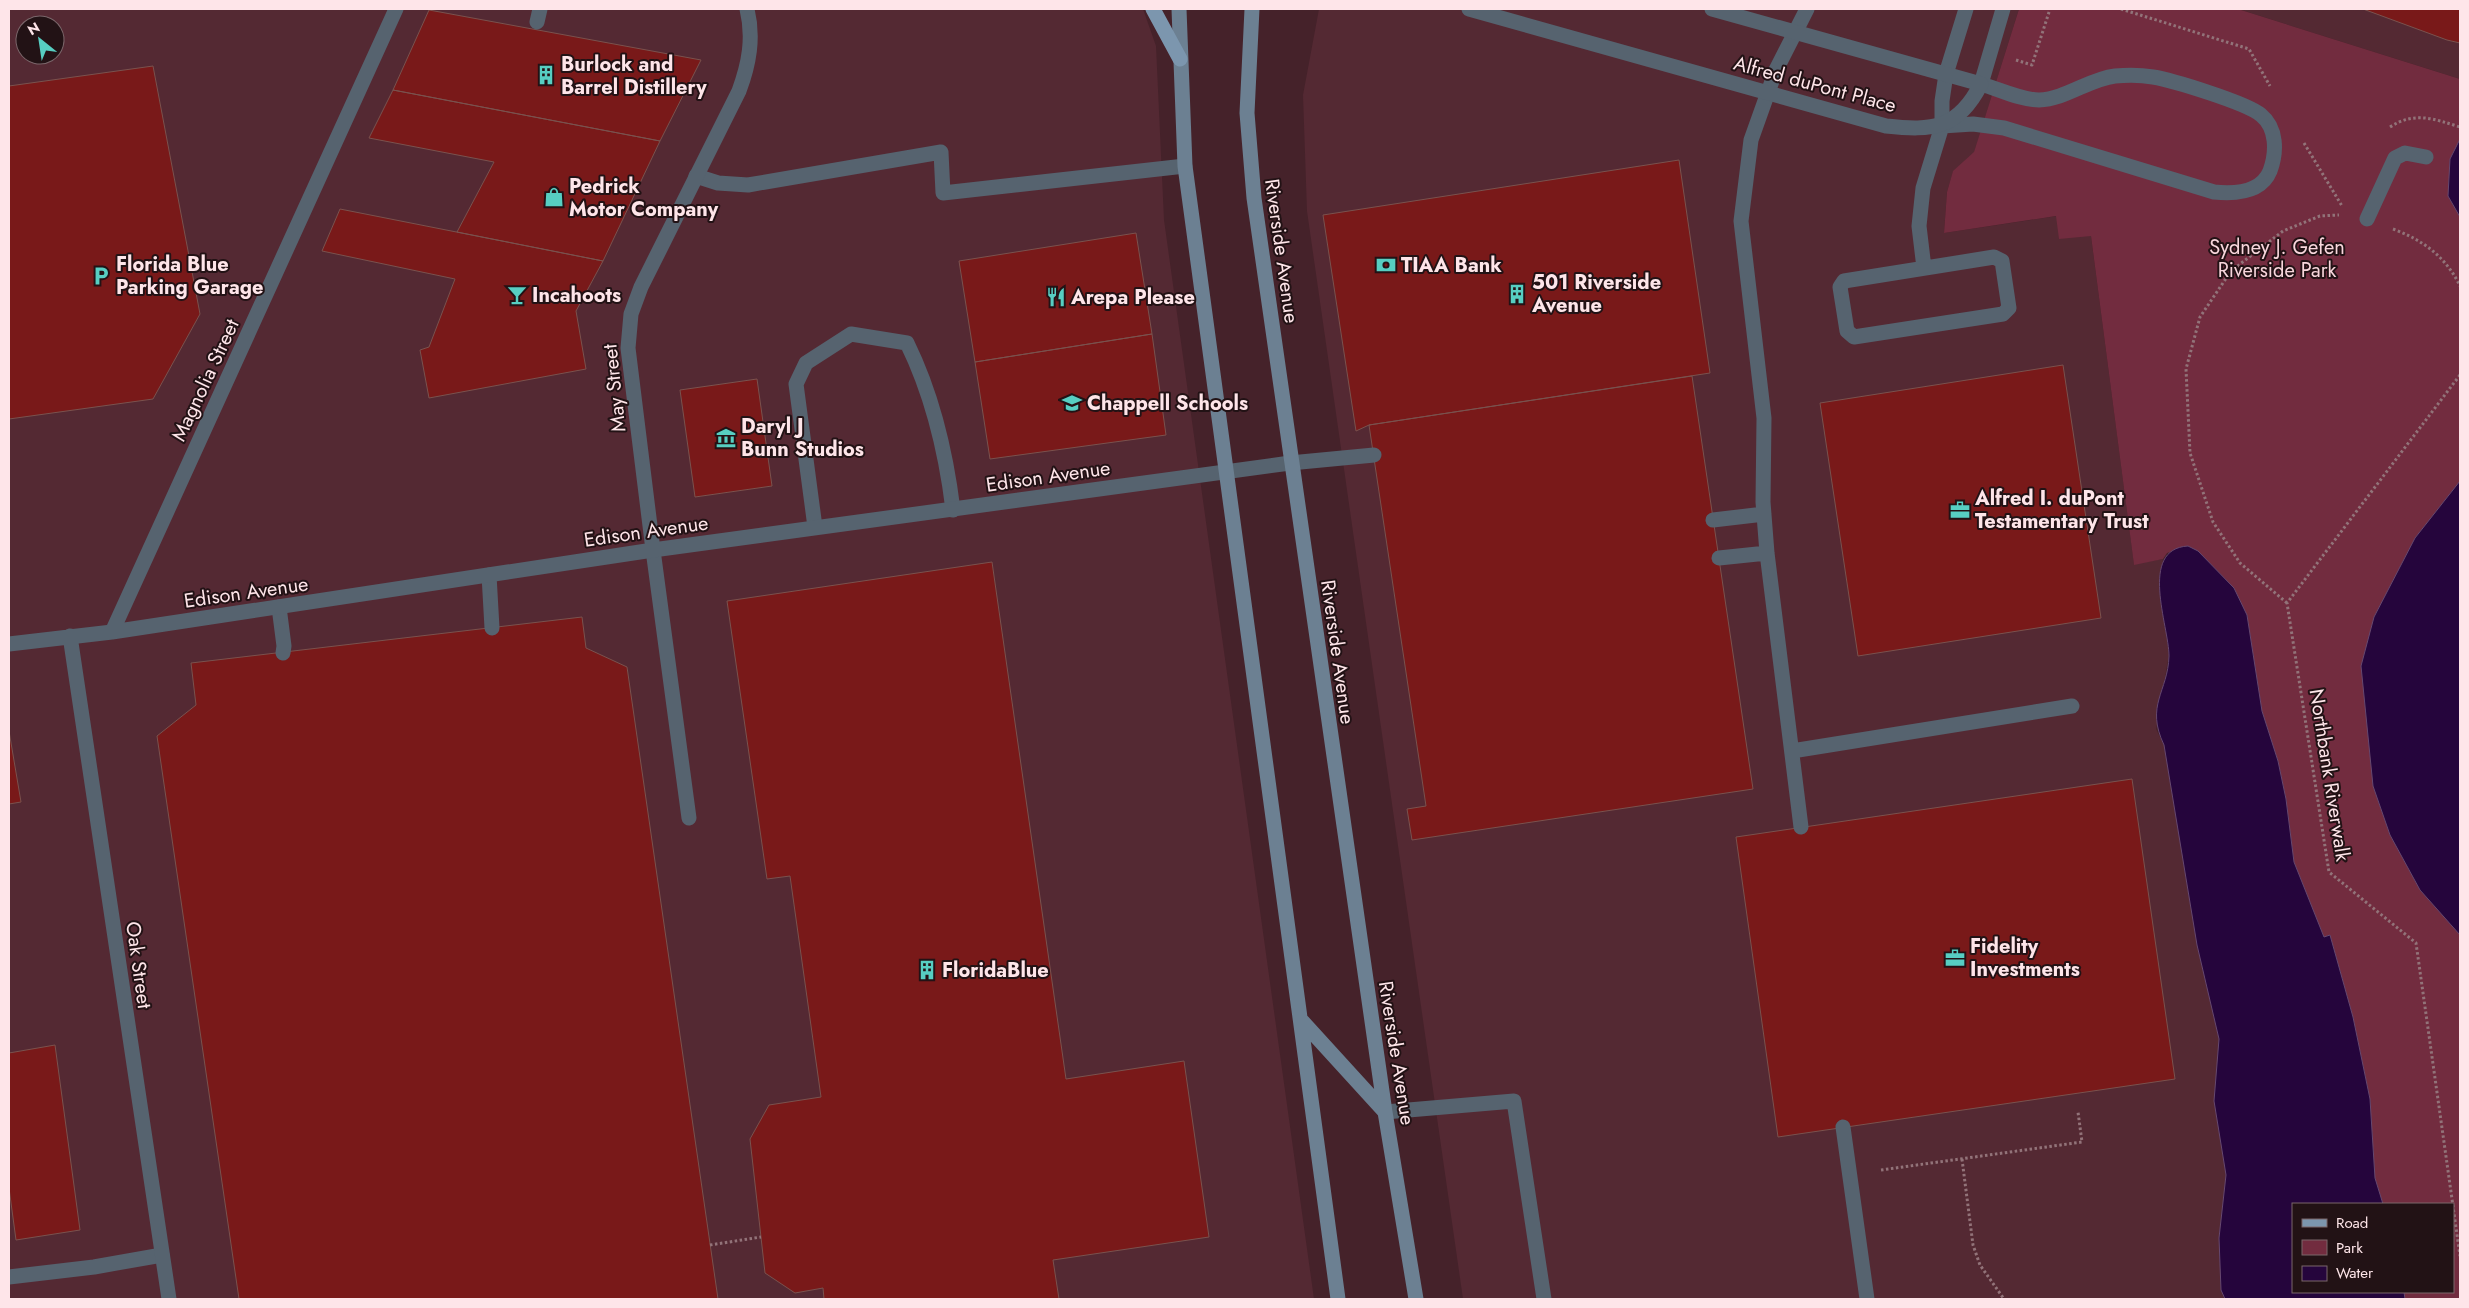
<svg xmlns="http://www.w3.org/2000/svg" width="2469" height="1308" font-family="Jost,sans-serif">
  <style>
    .built { fill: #542933; fill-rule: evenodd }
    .green { fill: #722c3f }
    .water { fill: #25053c; stroke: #664870 }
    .building { fill: #791919; stroke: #7a524e }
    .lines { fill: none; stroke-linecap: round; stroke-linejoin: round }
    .path { stroke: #927379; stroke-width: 3; stroke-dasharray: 2.5 2.5; stroke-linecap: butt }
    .lane { stroke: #56636f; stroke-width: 15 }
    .street { stroke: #56636f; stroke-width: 15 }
    .secondary { stroke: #6c8092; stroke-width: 15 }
    .primary { stroke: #7c96ae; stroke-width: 15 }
    .labels { text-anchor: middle; stroke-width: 4; stroke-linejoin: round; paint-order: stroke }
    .poi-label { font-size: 20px; font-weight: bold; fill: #fee5e9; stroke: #221215; text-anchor: start }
    .street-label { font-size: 20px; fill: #fee5e9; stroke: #221215 }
    .park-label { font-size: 20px; fill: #f8d6dc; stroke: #221215 }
  </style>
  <rect width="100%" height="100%" fill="#45222a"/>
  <path class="built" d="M 9,9 L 1143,9 L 1156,46 L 1164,220 L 1314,1299 L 9,1299 ZM 25,25 L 55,25 L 55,55 L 25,55 Z
    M 1319,9 L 2019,9 L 1974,153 L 1953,172 L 1947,192 L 1944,233 L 2057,216 L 2091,236 L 2134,564 L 2163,559 L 2159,584 L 2169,654 L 2156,729 L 2164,745 L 2197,945 L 2219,1039 L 2214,1101 L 2226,1175 L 2219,1238 L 2221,1290 L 2224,1299 L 1463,1299 L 1307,211 L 1303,95 Z
    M 2238,9 L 2460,9 L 2460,79 Z"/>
  <path class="green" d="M 2019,9 L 2238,9 L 2460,79 L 2460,139 L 2450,159 L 2448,196 L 2460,217 L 2460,481 L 2415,538 L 2374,617 L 2373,786 L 2390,835 L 2420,890 L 2460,935 L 2460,1299 L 2405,1299 L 2404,1292 L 2453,1292 L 2453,1204 L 2383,1204 L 2375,1178 L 2370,1099 L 2353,1017 L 2330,935 L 2324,937 L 2294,862 L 2286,798 L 2278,761 L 2262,711 L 2247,615 L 2234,588 L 2198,551 L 2188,546 L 2167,553 L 2163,559 L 2134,565 L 2091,236 L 2059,239 L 2056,216 L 1944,233 L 1947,192 L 1953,171 L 1974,152 Z"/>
  <path class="water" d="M 2460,139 L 2460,217 L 2448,196 L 2450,159 Z
    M 2460,481 L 2460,935 L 2420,890 L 2390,835 L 2373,786 L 2361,666 L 2374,617 L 2415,538 Z
    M 2188,546 L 2198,551 L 2234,588 L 2247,615 L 2262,711 L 2278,761 L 2286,799 L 2294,862 L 2324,937 L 2330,935 L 2353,1017 L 2370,1099 L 2375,1178 L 2383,1204 L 2293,1204 L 2293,1292 L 2404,1292 L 2405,1299 L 2225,1299 L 2221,1290 L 2219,1238 L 2226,1175 L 2214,1101 L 2219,1039 L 2197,945 L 2164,745 C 2145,705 2168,692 2169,656 C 2169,626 2138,549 2188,546 Z"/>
  <path class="building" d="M 2363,9 L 2460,9 L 2460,43 L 2447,40 Z
    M 429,10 L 701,60 L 660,141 L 393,90 Z
    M 153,66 L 200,314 L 153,399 L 9,419 L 9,86 Z
    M 393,90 L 660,141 L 603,261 L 457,232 L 494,162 L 369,138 Z
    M 1679,160 L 1710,373 L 1369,425 L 1356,431 L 1323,215 Z
    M 340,209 L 603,261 L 576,311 L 586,369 L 429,398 L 420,350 L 429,347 L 455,279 L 322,251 Z
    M 1136,233 L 1152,334 L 975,362 L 959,261 Z
    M 1152,334 L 1166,435 L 990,459 L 975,362 Z
    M 2063,365 L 2101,618 L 1858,656 L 1820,403 Z
    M 1692,376 L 1753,789 L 1412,840 L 1407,809 L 1426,806 L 1369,425 Z
    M 757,379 L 772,486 L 695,497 L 680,390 Z
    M 992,562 L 1066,1079 L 1184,1061 L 1209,1237 L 1053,1260 L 1059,1299 L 824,1299 L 823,1288 L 795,1293 L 765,1273 L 750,1139 L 769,1105 L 821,1097 L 790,876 L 767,879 L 727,601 Z
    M 582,617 L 586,648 L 627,667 L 718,1299 L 239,1299 L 157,736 L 196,705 L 191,663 Z
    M 9,731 L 21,802 L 9,804 Z
    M 2132,779 L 2175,1079 L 1778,1137 L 1736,837 Z
    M 55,1045 L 80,1230 L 16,1240 L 9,1188 L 9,1053 Z"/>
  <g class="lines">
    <path class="path" d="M 2121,9 L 2249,49 L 2270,86
      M 2016,60 L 2032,65 L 2050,9
      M 2390,127 C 2415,111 2434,119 2460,127
      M 2304,143 L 2342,206
      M 2393,229 C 2423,240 2446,257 2460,286
      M 2460,375 L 2287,603 L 2329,872 L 2416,943 L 2460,1256
      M 2287,603 L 2240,563 L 2213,522 L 2190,453 L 2186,369 L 2200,317 L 2231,271 L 2283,231 L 2320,216 L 2339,215
      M 1962,1159 L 1973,1245 L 1980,1265 L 2004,1299
      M 1881,1170 L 2082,1142 L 2078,1112
      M 710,1245 L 761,1237"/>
    <path class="lane" d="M 537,22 L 540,9
      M 1942,126 L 1973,124 L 2004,128 L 2214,192 C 2234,194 2261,193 2270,171 C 2277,152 2277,128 2261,115 C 2247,103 2172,80 2153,77 C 2141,75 2128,75 2115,76 C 2089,79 2066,99 2039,100 C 2020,100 1999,89 1981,84 L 2003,9
      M 696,176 L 718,183 L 748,185 L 941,152 L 943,193 L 1185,166
      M 2367,219 L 2395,158 L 2405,153 L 2426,157
      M 1994,257 L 2002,261 L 2009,308 L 2003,314 L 1854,337 L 1847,331 L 1840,287 L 1844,281 Z
      M 1924,268 L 1919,226 L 1923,188 L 1942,126 L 1942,101 L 1946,74 L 1966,9
      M 1290,463 L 1374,455
      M 1713,520 L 1764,514
      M 815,527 L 796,384 L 806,363 L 851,334 L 907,343 C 932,394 946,452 953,510
      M 653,550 L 689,818
      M 1719,558 L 1767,553
      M 489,575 L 492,628
      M 279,607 L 284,646 L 283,653
      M 1792,751 L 2072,706
      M 1801,827 L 1767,553 L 1763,502 L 1764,418 L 1741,221 L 1751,140 L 1776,70 L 1807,9
      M 1385,1112 L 1514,1101 L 1544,1299
      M 1843,1127 L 1867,1299
      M 9,1277 L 94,1267 L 162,1255"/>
    <path class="street" d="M 1469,9 L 1886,126 C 1933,131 1958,129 1981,84 L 1712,9
      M 653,550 L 628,348 L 631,314 L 641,287 L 739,91 C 749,64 754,38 747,9
      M 112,632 L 396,9
      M 70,636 L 169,1299
      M 9,644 L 112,632 L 653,550 L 1290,463"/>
    <path class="secondary" d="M 1179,9 L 1185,166 L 1338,1299
      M 1252,9 L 1247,113 L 1254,198 L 1385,1112 L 1416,1299
      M 1302,1021 L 1385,1112"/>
    <path class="primary" d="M 1153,9 L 1180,59"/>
  </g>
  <defs>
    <symbol id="building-bare" viewBox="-9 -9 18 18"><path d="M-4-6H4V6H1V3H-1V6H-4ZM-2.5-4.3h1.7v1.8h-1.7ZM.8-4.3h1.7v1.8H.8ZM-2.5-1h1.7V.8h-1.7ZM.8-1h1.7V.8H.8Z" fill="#57cec2" stroke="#221215" stroke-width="2.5" paint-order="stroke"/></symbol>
    <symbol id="shop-bare" viewBox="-9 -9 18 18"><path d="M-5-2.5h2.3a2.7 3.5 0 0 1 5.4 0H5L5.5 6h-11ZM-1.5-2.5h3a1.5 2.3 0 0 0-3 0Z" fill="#57cec2" stroke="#221215" stroke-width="2.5" paint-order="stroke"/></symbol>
    <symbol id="bank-bare" viewBox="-9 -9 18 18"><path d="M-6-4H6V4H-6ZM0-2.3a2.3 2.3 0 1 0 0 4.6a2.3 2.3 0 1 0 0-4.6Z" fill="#57cec2" stroke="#221215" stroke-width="2.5" paint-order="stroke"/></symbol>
    <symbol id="parking-bare" viewBox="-9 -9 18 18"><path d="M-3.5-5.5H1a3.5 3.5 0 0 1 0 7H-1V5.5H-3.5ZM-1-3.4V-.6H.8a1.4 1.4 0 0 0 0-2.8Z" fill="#57cec2" stroke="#221215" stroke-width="2.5" paint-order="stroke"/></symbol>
    <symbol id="bar-bare" viewBox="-9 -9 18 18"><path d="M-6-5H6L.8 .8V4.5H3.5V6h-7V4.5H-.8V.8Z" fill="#57cec2" stroke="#221215" stroke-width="2.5" paint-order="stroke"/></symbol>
    <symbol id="restaurant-bare" viewBox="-9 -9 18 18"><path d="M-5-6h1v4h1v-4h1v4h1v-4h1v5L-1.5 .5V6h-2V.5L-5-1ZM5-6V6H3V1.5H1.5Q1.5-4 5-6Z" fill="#57cec2" stroke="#221215" stroke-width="2.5" paint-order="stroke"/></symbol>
    <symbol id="school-bare" viewBox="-9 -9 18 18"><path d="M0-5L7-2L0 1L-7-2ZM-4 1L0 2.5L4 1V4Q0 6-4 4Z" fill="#57cec2" stroke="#221215" stroke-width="2.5" paint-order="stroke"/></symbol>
    <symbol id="museum-bare" viewBox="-9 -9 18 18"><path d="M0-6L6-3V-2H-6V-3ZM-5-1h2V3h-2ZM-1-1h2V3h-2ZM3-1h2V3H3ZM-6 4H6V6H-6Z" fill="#57cec2" stroke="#221215" stroke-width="2.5" paint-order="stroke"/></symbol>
    <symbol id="office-bare" viewBox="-9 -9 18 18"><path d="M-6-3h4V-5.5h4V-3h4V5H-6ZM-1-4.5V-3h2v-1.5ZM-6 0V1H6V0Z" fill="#57cec2" stroke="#221215" stroke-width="2.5" paint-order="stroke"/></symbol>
  </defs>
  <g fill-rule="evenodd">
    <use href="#building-bare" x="532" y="61" width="28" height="28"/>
    <use href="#shop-bare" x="540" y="183" width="28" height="28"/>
    <use href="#bank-bare" x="1372" y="251" width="28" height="28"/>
    <use href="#parking-bare" x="87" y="262" width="28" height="28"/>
    <use href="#building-bare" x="1503" y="280" width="28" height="28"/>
    <use href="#bar-bare" x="503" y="281" width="28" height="28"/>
    <use href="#restaurant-bare" x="1042" y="283" width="28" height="28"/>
    <use href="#school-bare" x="1058" y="389" width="28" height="28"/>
    <use href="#museum-bare" x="712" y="424" width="28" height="28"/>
    <use href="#office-bare" x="1946" y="496" width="28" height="28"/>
    <use href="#office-bare" x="1941" y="944" width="28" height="28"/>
    <use href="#building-bare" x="913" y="956" width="28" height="28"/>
  </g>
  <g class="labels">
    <g class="poi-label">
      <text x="561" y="71">Burlock and<tspan x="561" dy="23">Barrel Distillery</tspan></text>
      <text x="569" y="193">Pedrick<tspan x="569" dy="23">Motor Company</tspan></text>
      <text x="116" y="271">Florida Blue<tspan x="116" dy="23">Parking Garage</tspan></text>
      <text x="1401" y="272">TIAA Bank</text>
      <text x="1532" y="289">501 Riverside<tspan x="1532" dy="23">Avenue</tspan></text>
      <text x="532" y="302">Incahoots</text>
      <text x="1071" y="304">Arepa Please</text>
      <text x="1087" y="410">Chappell Schools</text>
      <text x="741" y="433">Daryl J<tspan x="741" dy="23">Bunn Studios</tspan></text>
      <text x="1975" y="505">Alfred I. duPont<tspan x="1975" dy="23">Testamentary Trust</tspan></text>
      <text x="1970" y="953">Fidelity<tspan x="1970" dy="23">Investments</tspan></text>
      <text x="942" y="977">FloridaBlue</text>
    </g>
    <g class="street-label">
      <text transform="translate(1815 84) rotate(15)" y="7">Alfred duPont Place</text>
      <text transform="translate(1282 251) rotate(82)" y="7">Riverside Avenue</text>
      <text transform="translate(205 380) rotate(-65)" y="7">Magnolia Street</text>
      <text transform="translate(614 388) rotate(-96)" y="7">May Street</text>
      <text transform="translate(1048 476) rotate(-8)" y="7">Edison Avenue</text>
      <text transform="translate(646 531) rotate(-8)" y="7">Edison Avenue</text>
      <text transform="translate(246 592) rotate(-8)" y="7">Edison Avenue</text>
      <text transform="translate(1338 652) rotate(82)" y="7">Riverside Avenue</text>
      <text transform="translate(2330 775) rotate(81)" y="7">Northbank Riverwalk</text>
      <text transform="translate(139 965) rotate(82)" y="7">Oak Street</text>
      <text transform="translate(1397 1053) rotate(81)" y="7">Riverside Avenue</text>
    </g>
    <g class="park-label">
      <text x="2277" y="254">Sydney J. Gefen<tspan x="2277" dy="23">Riverside Park</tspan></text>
    </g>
  </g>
  <rect width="2469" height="1308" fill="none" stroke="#fee5e9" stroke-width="20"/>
  <rect x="2292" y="1203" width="162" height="90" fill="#221215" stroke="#7a666a"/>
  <rect x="2302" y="1219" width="25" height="8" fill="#7c96ae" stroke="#7a666a"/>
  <text x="2336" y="1228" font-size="15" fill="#fee5e9">Road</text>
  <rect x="2302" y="1240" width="25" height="15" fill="#722c3f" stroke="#7a666a"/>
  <text x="2336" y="1253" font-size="15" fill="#fee5e9">Park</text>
  <rect x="2302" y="1266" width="25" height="15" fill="#25053c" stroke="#7a666a"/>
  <text x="2336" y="1278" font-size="15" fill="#fee5e9">Water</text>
  <g transform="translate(40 40) rotate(330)"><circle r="24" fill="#221215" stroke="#7a666a"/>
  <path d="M0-4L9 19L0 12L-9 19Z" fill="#57cec2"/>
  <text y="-8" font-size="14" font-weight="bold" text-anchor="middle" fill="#fee5e9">N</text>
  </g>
</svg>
